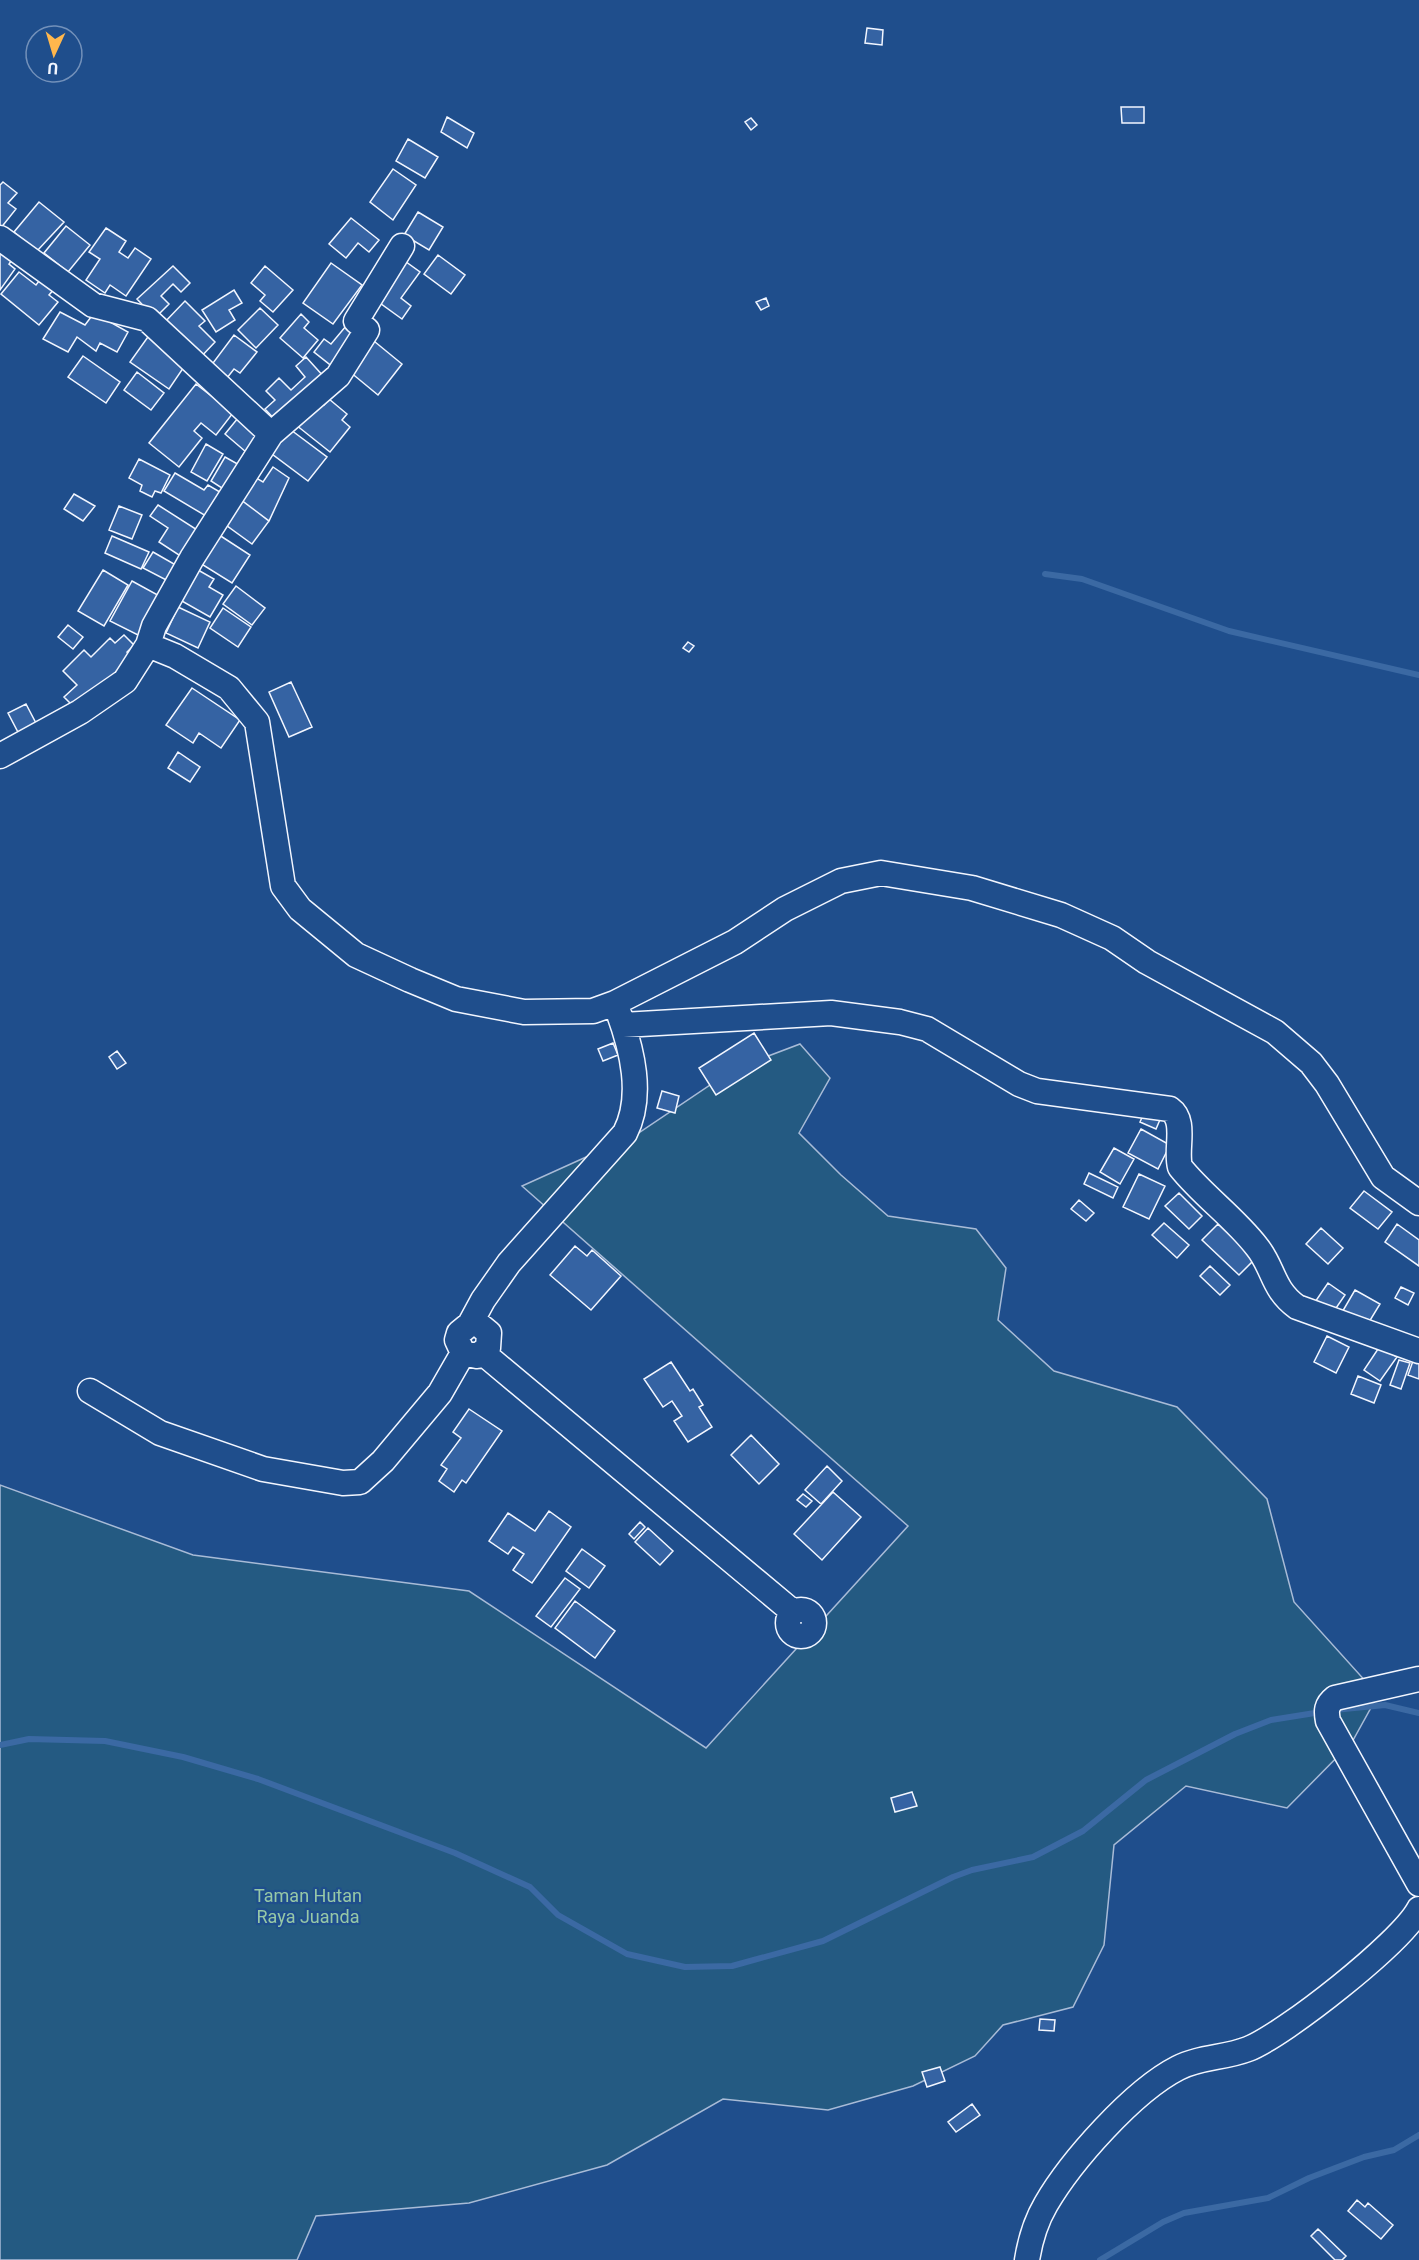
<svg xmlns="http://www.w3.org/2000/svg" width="1419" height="2260" font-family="Roboto,sans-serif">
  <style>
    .green { fill: #245a82; stroke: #a8bbd7; stroke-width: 1.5 }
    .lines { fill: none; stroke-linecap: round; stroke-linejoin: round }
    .stream { stroke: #3b69a3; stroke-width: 6 }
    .building { fill: #3563a3; stroke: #f2f6ff; stroke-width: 1.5 }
    .minor-casing { stroke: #f2f6ff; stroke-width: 27 }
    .minor { stroke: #1f4e8c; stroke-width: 24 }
    .labels { text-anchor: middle; stroke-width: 4.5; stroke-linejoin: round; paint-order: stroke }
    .park-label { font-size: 18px; fill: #97c8a6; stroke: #1f4e8c }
  </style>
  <rect width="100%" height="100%" fill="#1f4e8c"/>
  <path class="green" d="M 800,1044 L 830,1078 L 799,1133 L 841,1175 L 888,1216 L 976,1229 L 1006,1268 L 998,1320 L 1054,1371 L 1177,1407 L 1267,1499 L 1294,1602 L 1378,1695 L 1352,1742 L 1287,1808 L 1186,1786 L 1114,1845 L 1104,1945 L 1073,2007 L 1003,2025 L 975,2056 L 913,2086 L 828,2110 L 723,2099 L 607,2165 L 469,2203 L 316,2216 L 297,2260 L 0,2260 L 0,1485 L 193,1555 L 469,1591 L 706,1748 L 908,1526 L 522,1186 L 637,1134 L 734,1069 Z"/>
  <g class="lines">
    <path class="stream" d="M 1045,574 L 1082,579 L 1229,631 L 1419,675
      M 1334,1710 L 1385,1705 L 1419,1713
      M 0,1745 L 29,1739 L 105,1741 L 183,1757 L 258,1779 L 455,1853 L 530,1887 L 558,1915 L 627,1954 L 685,1967 L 732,1966 L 823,1941 L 953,1877 L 972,1870 L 1033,1857 L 1083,1831 L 1146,1780 L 1235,1734 L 1271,1720 L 1321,1712
      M 1100,2260 L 1163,2222 L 1184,2213 L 1268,2198 L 1309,2178 L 1364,2157 L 1394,2150 L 1419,2135"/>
  </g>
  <path class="building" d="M 867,28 L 883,30 L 882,45 L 865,43 Z
    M 1121,107 L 1144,107 L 1144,123 L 1122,123 Z
    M 447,117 L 474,133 L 467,148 L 441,132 Z
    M 751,118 L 757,125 L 751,130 L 745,122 Z
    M 408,139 L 438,157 L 425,178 L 396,161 Z
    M 393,169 L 416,185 L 393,220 L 370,202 Z
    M 3,182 L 17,193 L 8,203 L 16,209 L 0,229 L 0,185 Z
    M 39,202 L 64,222 L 37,251 L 14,232 Z
    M 418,212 L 443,227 L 429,250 L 404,235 Z
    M 351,218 L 379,240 L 369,252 L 358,243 L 346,258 L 329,244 Z
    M 66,226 L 90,245 L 68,272 L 44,253 Z
    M 106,228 L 126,241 L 119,252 L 128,258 L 135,248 L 151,259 L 126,296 L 110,285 L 105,293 L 86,280 L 100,259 L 89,252 Z
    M 0,252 L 14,257 L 9,264 L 15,269 L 0,290 Z
    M 438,255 L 465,275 L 451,294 L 424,274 Z
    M 402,259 L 420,272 L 401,298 L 411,306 L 402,319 L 373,298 Z
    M 331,263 L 362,285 L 333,324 L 303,303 Z
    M 173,266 L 190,283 L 181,292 L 173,284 L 161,296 L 169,304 L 155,318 L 137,299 Z
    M 265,266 L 293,290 L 273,312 L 260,301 L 265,295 L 251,283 Z
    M 19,272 L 36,285 L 42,277 L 55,288 L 49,295 L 58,302 L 39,325 L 1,294 Z
    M 234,290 L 242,303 L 229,310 L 235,320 L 216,332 L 202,310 Z
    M 766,298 L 769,306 L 761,310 L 756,302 Z
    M 185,301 L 205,321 L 199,326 L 215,342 L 198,360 L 162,325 Z
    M 260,308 L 278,325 L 256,348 L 238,330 Z
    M 60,312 L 85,325 L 94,313 L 128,332 L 117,352 L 100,343 L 96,351 L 77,337 L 68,352 L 43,339 Z
    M 301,314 L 309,322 L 304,328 L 318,340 L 303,358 L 280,338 Z
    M 346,326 L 357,335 L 338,371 L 314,352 L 324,339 L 331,344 Z
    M 150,334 L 188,361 L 169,389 L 130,362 Z
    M 234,335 L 257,352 L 240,373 L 234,369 L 223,383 L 207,371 Z
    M 369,337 L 402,364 L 378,395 L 344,367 Z
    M 83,356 L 120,382 L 106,403 L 68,377 Z
    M 306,357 L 325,378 L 278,423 L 265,409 L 275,400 L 266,391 L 279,378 L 291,390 L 305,377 L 296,366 Z
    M 137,372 L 164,393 L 151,410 L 124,390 Z
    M 196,384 L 233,413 L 216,435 L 201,423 L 194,431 L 202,438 L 179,467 L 149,443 Z
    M 317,399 L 324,405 L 329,399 L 347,414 L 342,420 L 350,427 L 330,452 L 296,425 Z
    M 238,418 L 259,436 L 246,452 L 225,434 Z
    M 287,427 L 327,457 L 308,481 L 268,451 Z
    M 206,444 L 223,454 L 207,481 L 191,472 Z
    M 225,457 L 243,467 L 228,492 L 211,481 Z
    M 139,459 L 170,475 L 161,493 L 155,491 L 152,497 L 140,491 L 142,485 L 129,478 Z
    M 273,467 L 289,478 L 269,521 L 236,496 L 251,475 L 263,482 Z
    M 175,473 L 204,490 L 208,485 L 225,495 L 211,519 L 164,491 Z
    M 74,494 L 95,506 L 83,521 L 64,509 Z
    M 236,496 L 269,521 L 252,544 L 219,520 Z
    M 158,505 L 202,533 L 185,559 L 159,542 L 168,528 L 150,516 Z
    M 119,506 L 142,515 L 132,539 L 109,530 Z
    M 213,531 L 250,555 L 232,583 L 195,560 Z
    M 112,536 L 149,552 L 141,569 L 105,553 Z
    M 153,552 L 181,568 L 172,583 L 143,568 Z
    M 191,566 L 214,579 L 209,587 L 223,595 L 210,617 L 173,596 Z
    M 103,570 L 128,585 L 104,626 L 78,611 Z
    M 132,581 L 165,599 L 144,638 L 110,621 Z
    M 236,586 L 265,608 L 252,625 L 223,604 Z
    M 178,607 L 210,622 L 198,648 L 166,633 Z
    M 223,608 L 251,627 L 238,647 L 210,628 Z
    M 68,625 L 83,637 L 73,649 L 58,637 Z
    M 124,635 L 134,645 L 127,652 L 130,657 L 78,711 L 64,697 L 77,685 L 63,671 L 84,650 L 91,657 L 110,638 L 115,643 Z
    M 688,642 L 694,646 L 689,652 L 683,648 Z
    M 291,682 L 312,727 L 289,737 L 269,692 Z
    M 192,688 L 240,720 L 221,748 L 199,733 L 193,743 L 166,725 Z
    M 26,704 L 38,727 L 20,736 L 8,713 Z
    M 178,752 L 200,767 L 190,782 L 168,768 Z
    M 754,1033 L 771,1060 L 716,1095 L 699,1068 Z
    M 613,1043 L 618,1055 L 603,1061 L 598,1049 Z
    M 117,1051 L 126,1063 L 117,1069 L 109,1057 Z
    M 662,1091 L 679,1096 L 675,1113 L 657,1108 Z
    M 1146,1108 L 1162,1115 L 1156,1129 L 1140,1122 Z
    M 1141,1129 L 1170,1145 L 1158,1169 L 1128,1153 Z
    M 1114,1148 L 1134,1159 L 1120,1184 L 1100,1172 Z
    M 1089,1173 L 1118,1187 L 1113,1198 L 1084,1184 Z
    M 1139,1174 L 1165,1186 L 1149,1219 L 1123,1207 Z
    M 1364,1191 L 1392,1212 L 1378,1229 L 1350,1208 Z
    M 1179,1193 L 1202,1216 L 1189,1229 L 1165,1206 Z
    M 1079,1200 L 1094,1213 L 1086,1221 L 1071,1209 Z
    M 1164,1223 L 1189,1245 L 1177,1258 L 1152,1235 Z
    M 1218,1224 L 1255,1259 L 1239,1275 L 1202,1240 Z
    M 1397,1224 L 1419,1240 L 1419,1266 L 1385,1242 Z
    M 1321,1228 L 1343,1248 L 1328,1264 L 1306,1244 Z
    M 575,1246 L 587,1256 L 592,1250 L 621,1276 L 591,1310 L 550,1275 Z
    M 1210,1266 L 1230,1285 L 1220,1295 L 1200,1276 Z
    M 1328,1283 L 1345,1295 L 1332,1314 L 1315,1302 Z
    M 1401,1287 L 1414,1293 L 1408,1305 L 1395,1298 Z
    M 1355,1290 L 1380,1304 L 1366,1327 L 1341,1314 Z
    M 1327,1336 L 1349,1347 L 1336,1373 L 1314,1362 Z
    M 1380,1346 L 1397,1357 L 1380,1381 L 1364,1370 Z
    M 1414,1358 L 1419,1359 L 1419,1379 L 1408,1375 Z
    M 1399,1360 L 1410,1363 L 1401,1389 L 1390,1385 Z
    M 671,1362 L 690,1391 L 693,1389 L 703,1405 L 699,1407 L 712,1427 L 688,1442 L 674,1421 L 682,1416 L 672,1401 L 663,1407 L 644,1379 Z
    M 1358,1376 L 1381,1385 L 1374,1403 L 1351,1394 Z
    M 469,1409 L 502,1431 L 466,1483 L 462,1480 L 454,1492 L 439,1481 L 447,1469 L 441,1465 L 461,1438 L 453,1432 Z
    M 751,1435 L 779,1464 L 759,1484 L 731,1455 Z
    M 827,1466 L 842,1481 L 821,1504 L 805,1490 Z
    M 833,1492 L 861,1517 L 822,1560 L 794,1534 Z
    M 803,1494 L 812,1501 L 806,1507 L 797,1500 Z
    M 549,1511 L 571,1527 L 532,1583 L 513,1570 L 524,1554 L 513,1547 L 508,1554 L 489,1541 L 508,1513 L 535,1531 Z
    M 640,1522 L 645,1527 L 634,1539 L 629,1534 Z
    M 648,1528 L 673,1551 L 660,1565 L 635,1542 Z
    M 582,1549 L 605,1566 L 589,1588 L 566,1571 Z
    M 565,1578 L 580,1589 L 551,1627 L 536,1616 Z
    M 575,1601 L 615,1631 L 595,1658 L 555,1628 Z
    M 912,1792 L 917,1806 L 895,1812 L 891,1798 Z
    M 1040,2019 L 1055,2020 L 1054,2031 L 1039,2030 Z
    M 940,2067 L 945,2081 L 927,2087 L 922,2072 Z
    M 972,2104 L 980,2115 L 956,2132 L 948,2122 Z
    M 1357,2200 L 1365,2207 L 1368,2203 L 1393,2225 L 1381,2239 L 1348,2211 Z
    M 1318,2229 L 1346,2256 L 1342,2260 L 1335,2260 L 1311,2236 Z"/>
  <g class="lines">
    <defs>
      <path id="minor" d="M 0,238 L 93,305 L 147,319 L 271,434
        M 148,645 L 175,656 L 229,688 L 257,722 L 283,886 L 300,909 L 356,955 L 410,980 L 456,999 L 524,1012 L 593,1011 L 615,1003 L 735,942 L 785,909 L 841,881 L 881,873 L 972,888 L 1061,915 L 1112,938 L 1147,962 L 1275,1032 L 1311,1063 L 1327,1084 L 1383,1177 L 1419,1203
        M 0,756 L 80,712 L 125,681 L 148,645 L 154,626 L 192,558 L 271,434 L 338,376 L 367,330 L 356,321 L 402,246
        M 623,1025 L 831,1013 L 900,1022 L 927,1029 L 1019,1084 L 1037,1091 L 1170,1109 C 1187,1121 1175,1149 1180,1167 C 1203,1196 1234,1217 1257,1247 C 1274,1268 1272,1289 1297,1307 L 1419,1351
        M 470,1324 L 478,1324 L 489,1333 L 488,1348 L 477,1356 L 463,1353 L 457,1340 L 459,1333 L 470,1324 L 483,1300 L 509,1263 L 625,1133 C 644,1096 632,1049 618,1011
        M 483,1353 L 793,1612
        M 90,1391 L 160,1433 L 263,1469 L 343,1483 L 360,1482 L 383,1461 L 440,1393 L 463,1353
        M788 1623a13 13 0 1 1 26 0a13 13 0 1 1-26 0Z
        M 1419,1679 L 1335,1698 C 1326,1705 1326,1711 1328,1721 L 1419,1884
        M 1027,2260 C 1030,2241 1036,2221 1046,2204 C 1071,2161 1133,2091 1178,2068 C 1199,2057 1225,2058 1248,2049 C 1284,2035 1401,1943 1419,1909"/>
    </defs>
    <use href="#minor" class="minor-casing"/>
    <use href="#minor" class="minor"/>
  </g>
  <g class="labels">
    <g class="park-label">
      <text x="308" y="1902">Taman Hutan<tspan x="308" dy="21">Raya Juanda</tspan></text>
    </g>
  </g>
  <g transform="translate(54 54) rotate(184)"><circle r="28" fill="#1f4e8c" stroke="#7391ba" stroke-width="1.5"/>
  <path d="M0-4.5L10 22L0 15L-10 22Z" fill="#ffb74d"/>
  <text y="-9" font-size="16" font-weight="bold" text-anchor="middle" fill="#f2f6ff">U</text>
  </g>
</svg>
